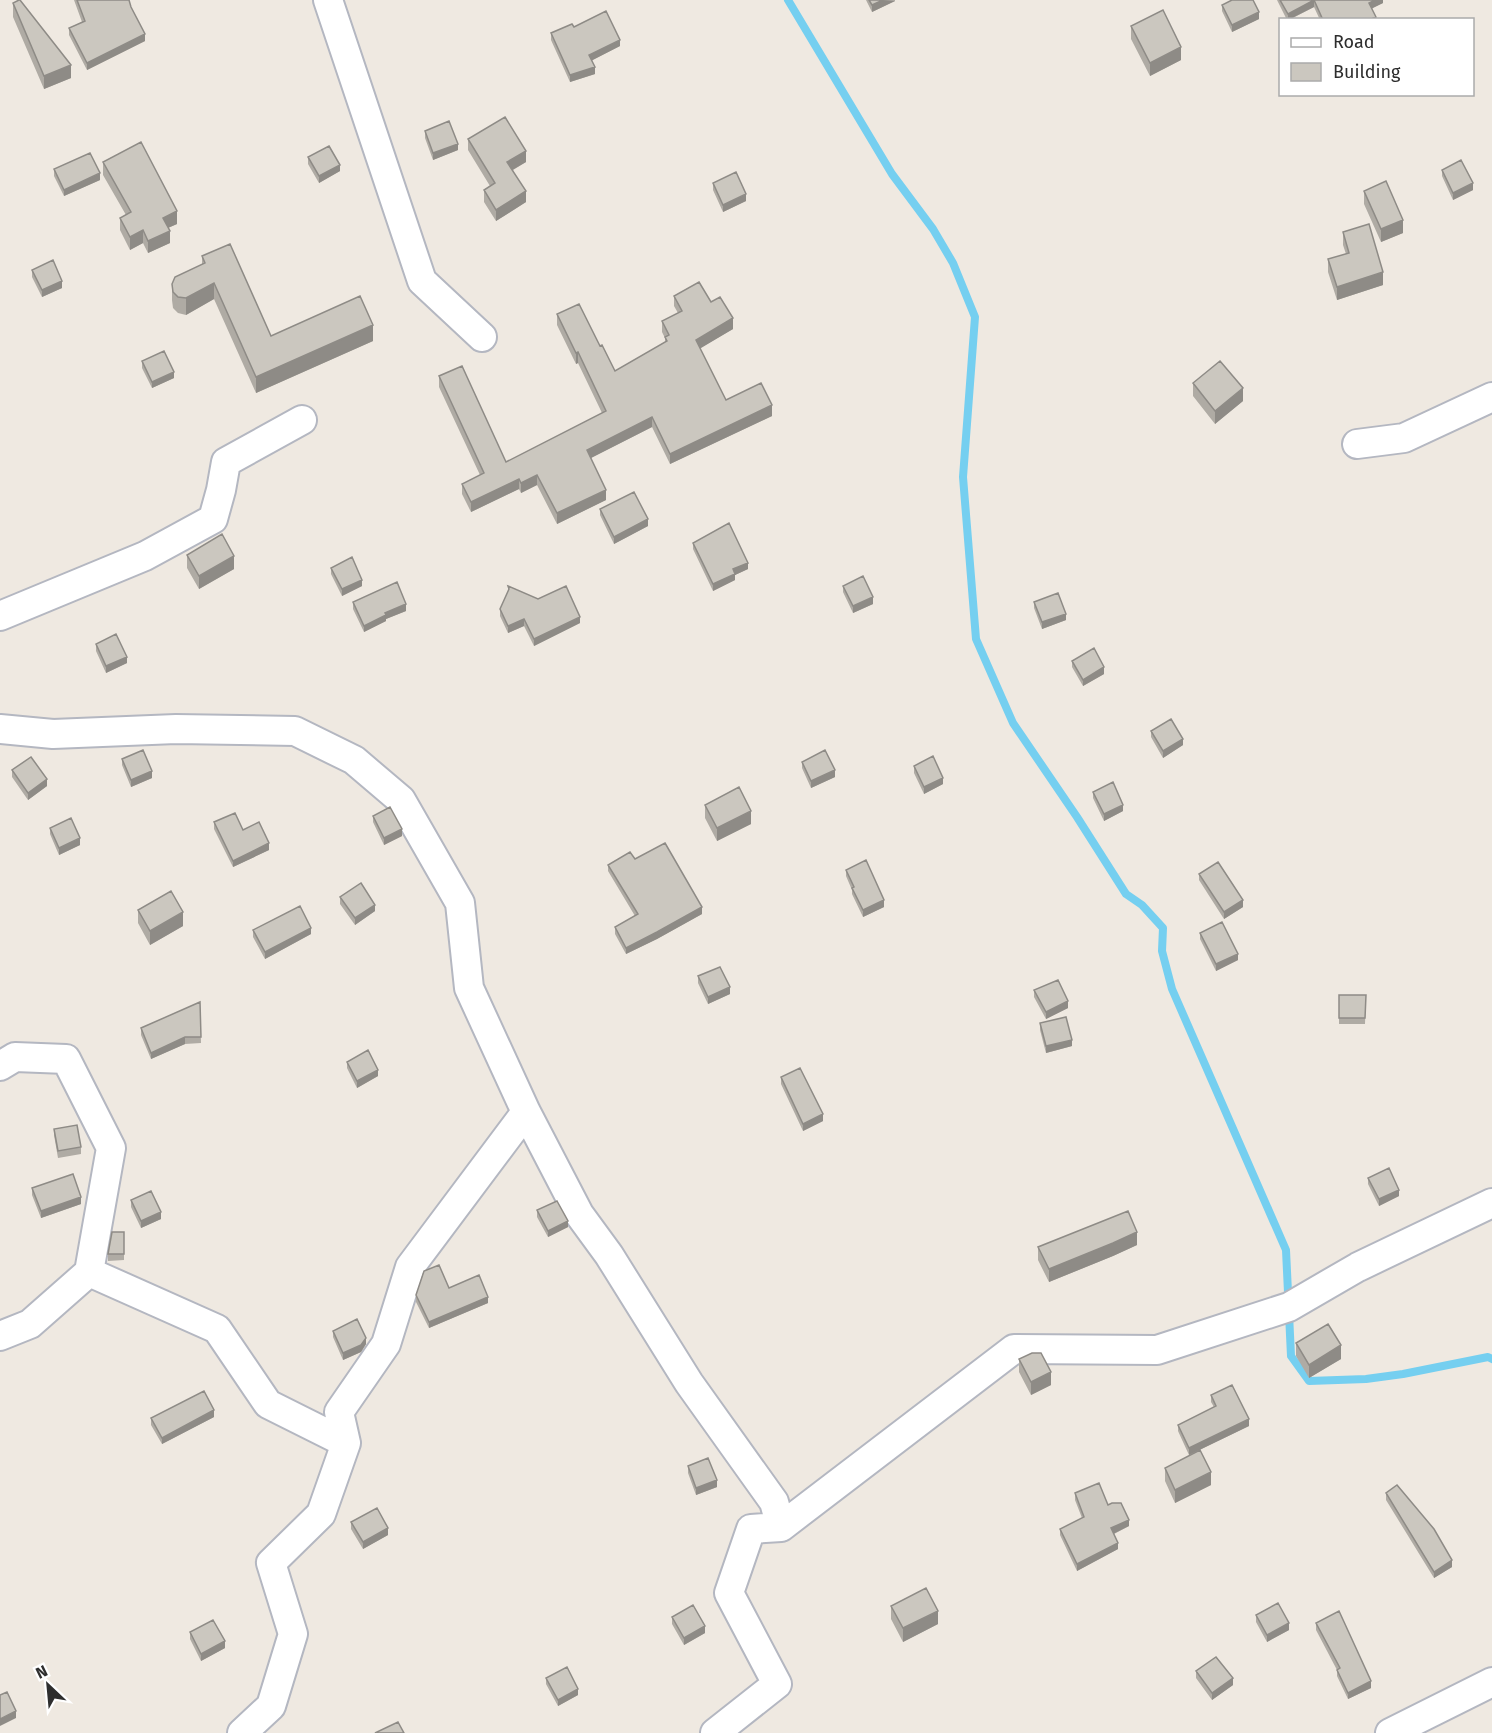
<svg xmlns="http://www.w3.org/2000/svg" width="1492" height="1733" font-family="'Fira Sans',sans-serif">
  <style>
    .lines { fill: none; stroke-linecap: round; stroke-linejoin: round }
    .stream { stroke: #75cff0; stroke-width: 8 }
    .minor-casing { stroke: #b4b7c1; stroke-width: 32 }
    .minor { stroke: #fff; stroke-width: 28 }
    .wall { fill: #afaba4 }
    .shaded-wall { fill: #8e8b86 }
    .building { fill: #cbc7bf; stroke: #8e8b86; stroke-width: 1.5 }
  </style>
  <rect width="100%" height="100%" fill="#efe9e1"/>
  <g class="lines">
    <path class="stream" d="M 788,0 L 892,174 L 933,229 L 953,263 L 975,317 L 963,477 L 976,639 L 1013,723 L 1077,817 L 1126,894 L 1142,905 L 1163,928 L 1162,951 L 1172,989 L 1286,1250 L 1291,1356 L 1309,1381 L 1366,1379 L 1403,1374 L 1488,1357 L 1492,1359"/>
    <defs>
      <path id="minor" d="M 328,0 L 422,281 L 482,337
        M 1357,444 L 1404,438 L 1492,397
        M 0,616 L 145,556 L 213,519 L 221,490 L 226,462 L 302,420
        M 0,729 L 53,734 L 176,729 L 295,731 L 354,760 L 401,800 L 460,903 L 469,988 L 526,1112 L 579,1214 L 609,1255 L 689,1383 L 774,1502 L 781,1527 L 751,1529 L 729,1593 L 777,1684 L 715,1733
        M 0,1066 L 15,1057 L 66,1059 L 111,1148 L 89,1272 L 217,1329 L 268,1404 L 346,1443
        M 0,1336 L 30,1324 L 89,1272
        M 781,1527 L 1014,1349 L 1157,1350 L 1289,1307 L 1358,1267 L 1492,1203
        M 242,1733 L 271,1706 L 293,1634 L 271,1563 L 321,1514 L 346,1443 L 339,1412 L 386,1344 L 410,1267 L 526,1112
        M 1390,1733 L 1492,1682"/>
    </defs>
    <use href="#minor" class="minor-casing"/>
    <use href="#minor" class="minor"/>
  </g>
  <path class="wall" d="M 74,0 L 129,0 L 131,7 L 145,41 L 87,70 L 69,35 L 69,28 L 82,22 Z
    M 866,0 L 895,0 L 895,1 L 872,12 Z
    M 1277,0 L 1383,0 L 1383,3 L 1372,8 L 1376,20 L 1320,20 L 1314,7 L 1289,20 L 1287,20 Z
    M 13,3 L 71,78 L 44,89 L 13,17 Z
    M 1222,5 L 1259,19 L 1232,32 L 1222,11 Z
    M 1131,26 L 1181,60 L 1150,76 L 1131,39 Z
    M 574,27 L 620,46 L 592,60 L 595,74 L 570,82 L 551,40 L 551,33 Z
    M 425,131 L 458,150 L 433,160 L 425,138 Z
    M 468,139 L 526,162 L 513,170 L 526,202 L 496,221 L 484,202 L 484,190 L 490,186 L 468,150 Z
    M 308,157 L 340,171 L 319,183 L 308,164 Z
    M 103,162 L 177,224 L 168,228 L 170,243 L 148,253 L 143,243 L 130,250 L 120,230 L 120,218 L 126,215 L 103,175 Z
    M 54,169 L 100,180 L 64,196 L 54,176 Z
    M 1442,170 L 1473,190 L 1453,200 L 1442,176 Z
    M 713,183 L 746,201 L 723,212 L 713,190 Z
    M 1364,191 L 1403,233 L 1381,242 L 1364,204 Z
    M 1343,232 L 1383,285 L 1337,300 L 1328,272 L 1328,259 L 1346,254 L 1343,245 Z
    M 202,256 L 271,336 L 373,341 L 256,393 L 214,299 L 186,315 L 178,313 L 173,308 L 172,300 L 172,284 L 202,264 Z
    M 32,270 L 62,288 L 42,297 L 32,277 Z
    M 674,296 L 711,302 L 733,329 L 700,348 L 726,400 L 772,416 L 670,464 L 652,427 L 591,458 L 606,500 L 557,524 L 537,485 L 521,493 L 519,489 L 471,512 L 462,494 L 462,484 L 480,475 L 439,387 L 439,376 L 506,462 L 602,413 L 578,363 L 576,364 L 557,325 L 557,314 L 600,346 L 615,371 L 665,342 L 665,338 L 662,332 L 662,321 L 678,313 L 674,306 Z
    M 142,361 L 174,378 L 152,388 L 142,368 Z
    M 1193,383 L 1243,401 L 1215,424 L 1193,396 Z
    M 600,509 L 648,526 L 614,544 L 600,515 Z
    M 693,543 L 748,569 L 735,575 L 735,580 L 713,591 L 693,549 Z
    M 187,555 L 234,569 L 199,589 L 187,568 Z
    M 331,568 L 362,586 L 342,596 L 331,574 Z
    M 508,586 L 580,623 L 534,646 L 524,626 L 508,633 L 500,616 L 500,609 L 508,592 Z
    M 843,586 L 873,604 L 853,613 L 843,592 Z
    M 353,602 L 406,611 L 386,619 L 386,621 L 364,632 L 353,609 Z
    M 1034,602 L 1066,620 L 1042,629 L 1034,608 Z
    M 96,644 L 127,663 L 106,673 L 96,651 Z
    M 1072,661 L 1104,674 L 1083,686 L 1072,667 Z
    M 1151,731 L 1183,745 L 1163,758 L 1151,737 Z
    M 122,759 L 152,778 L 131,787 L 122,765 Z
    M 802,762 L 835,777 L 811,788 L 802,768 Z
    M 914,766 L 943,784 L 924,794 L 914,773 Z
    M 12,770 L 47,786 L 28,800 L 12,777 Z
    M 1093,792 L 1123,811 L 1104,821 L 1093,798 Z
    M 705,805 L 751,824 L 717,841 L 705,818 Z
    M 373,816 L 402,836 L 384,845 L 373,822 Z
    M 214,822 L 243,830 L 269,850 L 233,867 L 214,829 Z
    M 50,828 L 80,845 L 59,855 L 50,834 Z
    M 635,859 L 702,914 L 657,939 L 626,954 L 615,934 L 615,927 L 635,916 L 608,871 L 608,865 Z
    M 846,870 L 884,907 L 863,917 L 852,894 L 852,890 L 846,876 Z
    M 1199,874 L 1243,907 L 1224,919 L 1199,880 Z
    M 340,897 L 375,911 L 355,925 L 340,904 Z
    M 138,910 L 183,926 L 150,945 L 138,923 Z
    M 253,930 L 311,934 L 265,959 L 253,937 Z
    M 1200,933 L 1238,960 L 1216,971 L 1200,939 Z
    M 698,976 L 730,994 L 708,1004 L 698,983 Z
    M 1034,990 L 1068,1008 L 1046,1019 L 1034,997 Z
    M 1366,995 L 1365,1024 L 1339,1024 L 1339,1018 Z
    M 200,1002 L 201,1043 L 185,1044 L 151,1059 L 141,1035 L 141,1028 Z
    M 1040,1023 L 1072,1046 L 1046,1053 L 1040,1030 Z
    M 347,1062 L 378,1076 L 357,1088 L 347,1068 Z
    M 781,1077 L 823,1121 L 803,1131 L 781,1084 Z
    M 54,1129 L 81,1147 L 81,1154 L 58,1158 L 54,1135 Z
    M 1368,1178 L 1399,1196 L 1379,1206 L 1368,1184 Z
    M 32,1188 L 81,1204 L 41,1218 L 32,1195 Z
    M 131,1200 L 161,1219 L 141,1228 L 131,1207 Z
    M 537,1210 L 568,1227 L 548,1237 L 537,1217 Z
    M 124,1232 L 124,1260 L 108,1261 L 108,1254 Z
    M 1137,1245 L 1113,1256 L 1049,1282 L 1038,1260 L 1038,1247 Z
    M 449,1288 L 488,1303 L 429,1328 L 416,1302 L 416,1295 Z
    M 333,1331 L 366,1344 L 361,1352 L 343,1360 L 333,1337 Z
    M 1296,1343 L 1341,1359 L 1309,1378 L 1296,1356 Z
    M 1019,1359 L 1051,1385 L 1031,1395 L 1019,1372 Z
    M 1211,1395 L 1249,1426 L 1189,1455 L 1178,1431 L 1178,1425 L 1214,1407 L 1211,1402 Z
    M 214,1417 L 162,1444 L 151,1425 L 151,1418 Z
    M 688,1466 L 717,1487 L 696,1495 L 688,1473 Z
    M 1165,1468 L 1211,1485 L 1175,1503 L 1165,1481 Z
    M 1075,1493 L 1108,1505 L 1129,1526 L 1114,1534 L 1118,1549 L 1077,1571 L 1060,1535 L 1060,1529 L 1082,1518 L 1075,1500 Z
    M 1386,1493 L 1452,1567 L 1434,1578 L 1386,1500 Z
    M 351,1522 L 388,1535 L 363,1549 L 351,1529 Z
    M 891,1606 L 938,1624 L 903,1642 L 891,1619 Z
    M 1256,1615 L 1289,1630 L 1267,1642 L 1256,1622 Z
    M 672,1617 L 705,1633 L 684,1645 L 672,1624 Z
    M 1316,1623 L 1371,1688 L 1348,1699 L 1337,1676 L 1337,1670 L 1316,1630 Z
    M 190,1632 L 225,1648 L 201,1661 L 190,1639 Z
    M 1196,1671 L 1233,1685 L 1212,1700 L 1196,1678 Z
    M 546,1678 L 578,1695 L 558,1706 L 546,1684 Z"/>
  <path class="shaded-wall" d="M 883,0 L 895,1 L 872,12 L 872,5 Z
    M 1314,0 L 1314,7 L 1288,20 L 1288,14 Z
    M 1375,0 L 1383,0 L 1383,3 L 1369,10 L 1369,3 Z
    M 1259,12 L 1259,19 L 1232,32 L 1232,25 Z
    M 145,34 L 145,41 L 87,70 L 87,63 Z
    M 620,40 L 620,46 L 589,62 L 589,55 Z
    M 1181,47 L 1181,60 L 1150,76 L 1150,63 Z
    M 71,65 L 71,78 L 44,89 L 44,76 Z
    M 595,67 L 595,74 L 570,82 L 570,75 Z
    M 458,144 L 458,150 L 433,160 L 433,153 Z
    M 526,151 L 526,162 L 507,173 L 507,162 Z
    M 340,165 L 340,171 L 319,183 L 319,176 Z
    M 100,173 L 100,180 L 64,196 L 64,190 Z
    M 1473,183 L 1473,190 L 1453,200 L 1453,193 Z
    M 526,191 L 526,202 L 496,221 L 496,210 Z
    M 746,194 L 746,201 L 723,212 L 723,205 Z
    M 177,211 L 177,224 L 163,230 L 163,218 Z
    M 1403,220 L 1403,233 L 1381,242 L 1381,229 Z
    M 143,230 L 143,243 L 130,250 L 130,237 Z
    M 170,231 L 170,243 L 148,253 L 148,241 Z
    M 1383,272 L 1383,285 L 1337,300 L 1337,287 Z
    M 62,281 L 62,288 L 42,297 L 42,290 Z
    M 214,283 L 214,299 L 186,315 L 186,298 Z
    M 733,318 L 733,329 L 696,351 L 696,340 Z
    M 373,325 L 373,341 L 256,393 L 256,377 Z
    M 578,352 L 578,363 L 576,364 L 576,353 Z
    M 174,372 L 174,378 L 152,388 L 152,382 Z
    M 1243,388 L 1243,401 L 1215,424 L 1215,411 Z
    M 772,405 L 772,416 L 670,464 L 670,454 Z
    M 652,417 L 652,427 L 587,460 L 587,450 Z
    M 537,475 L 537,485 L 521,493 L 521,483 Z
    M 519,479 L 519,489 L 471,512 L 471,502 Z
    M 606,490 L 606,500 L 557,524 L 557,513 Z
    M 648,519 L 648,526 L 614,544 L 614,537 Z
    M 234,556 L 234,569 L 199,589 L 199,576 Z
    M 748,563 L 748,569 L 735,575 L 735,580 L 713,591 L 713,584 L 733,569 Z
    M 362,580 L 362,586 L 342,596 L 342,589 Z
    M 873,597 L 873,604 L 853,613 L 853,606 Z
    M 406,604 L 406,611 L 386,619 L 386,621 L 364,632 L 364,626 L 385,613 Z
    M 1066,614 L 1066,620 L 1042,629 L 1042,622 Z
    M 580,617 L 580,623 L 534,646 L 534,639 Z
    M 524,619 L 524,626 L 508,633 L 508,626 Z
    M 127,657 L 127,663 L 106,673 L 106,666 Z
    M 1104,667 L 1104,674 L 1083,686 L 1083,680 Z
    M 1183,739 L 1183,745 L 1163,758 L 1163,751 Z
    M 835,770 L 835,777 L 811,788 L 811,781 Z
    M 152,771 L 152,778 L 131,787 L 131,780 Z
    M 943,778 L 943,784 L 924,794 L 924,787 Z
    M 47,779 L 47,786 L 28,800 L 28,793 Z
    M 1123,805 L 1123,811 L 1104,821 L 1104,814 Z
    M 751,811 L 751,824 L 717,841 L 717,828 Z
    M 402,829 L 402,836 L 384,845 L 384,838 Z
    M 80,838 L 80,845 L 59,855 L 59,848 Z
    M 269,843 L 269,850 L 233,867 L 233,861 Z
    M 884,900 L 884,907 L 863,917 L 863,910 Z
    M 1243,900 L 1243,907 L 1224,919 L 1224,912 Z
    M 375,905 L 375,911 L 355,925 L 355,918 Z
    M 702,907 L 702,914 L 657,939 L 626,954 L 626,948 Z
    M 183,912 L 183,926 L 150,945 L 150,931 Z
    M 311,928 L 311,934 L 265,959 L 265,952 Z
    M 1238,954 L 1238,960 L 1216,971 L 1216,964 Z
    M 730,987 L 730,994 L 708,1004 L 708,997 Z
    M 1068,1001 L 1068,1008 L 1046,1019 L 1046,1012 Z
    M 185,1037 L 185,1044 L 151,1059 L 151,1053 Z
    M 1072,1040 L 1072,1046 L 1046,1053 L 1046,1046 Z
    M 378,1070 L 378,1076 L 357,1088 L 357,1081 Z
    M 823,1114 L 823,1121 L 803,1131 L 803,1124 Z
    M 1399,1190 L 1399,1196 L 1379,1206 L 1379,1199 Z
    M 81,1197 L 81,1204 L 41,1218 L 41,1211 Z
    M 161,1212 L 161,1219 L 141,1228 L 141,1221 Z
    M 568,1221 L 568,1227 L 548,1237 L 548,1231 Z
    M 1137,1232 L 1137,1245 L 1113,1256 L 1049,1282 L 1049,1269 Z
    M 488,1297 L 488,1303 L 429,1328 L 429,1322 Z
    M 366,1338 L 366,1344 L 361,1352 L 343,1360 L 343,1353 Z
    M 1341,1345 L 1341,1359 L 1309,1378 L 1309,1365 Z
    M 1051,1372 L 1051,1385 L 1031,1395 L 1031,1382 Z
    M 214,1410 L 214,1417 L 162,1444 L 162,1438 Z
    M 1249,1419 L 1249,1426 L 1189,1455 L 1189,1448 Z
    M 1211,1472 L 1211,1485 L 1175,1503 L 1175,1490 Z
    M 717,1480 L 717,1487 L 696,1495 L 696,1488 Z
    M 1129,1520 L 1129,1526 L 1111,1535 L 1111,1528 Z
    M 388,1528 L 388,1535 L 363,1549 L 363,1542 Z
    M 1118,1543 L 1118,1549 L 1077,1571 L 1077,1564 Z
    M 1452,1560 L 1452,1567 L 1434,1578 L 1434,1572 Z
    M 938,1611 L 938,1624 L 903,1642 L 903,1628 Z
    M 1289,1623 L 1289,1630 L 1267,1642 L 1267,1635 Z
    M 705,1626 L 705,1633 L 684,1645 L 684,1638 Z
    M 225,1641 L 225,1648 L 201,1661 L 201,1654 Z
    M 1233,1678 L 1233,1685 L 1212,1700 L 1212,1693 Z
    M 1371,1681 L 1371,1688 L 1348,1699 L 1348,1693 Z
    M 578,1689 L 578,1695 L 558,1706 L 558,1700 Z
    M 16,1711 L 16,1718 L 0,1726 L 0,1719 Z"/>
  <path class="building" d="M 19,0 L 20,0 L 71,65 L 44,76 L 13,3 Z
    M 77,0 L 129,0 L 131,7 L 145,34 L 87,63 L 69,28 L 85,21 Z
    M 869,0 L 883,0 L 872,5 Z
    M 1232,0 L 1253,0 L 1259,12 L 1232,25 L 1222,5 Z
    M 1280,0 L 1375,0 L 1369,3 L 1376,17 L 1369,20 L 1323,20 L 1314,0 L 1288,14 Z
    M 1163,10 L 1181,47 L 1150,63 L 1131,26 Z
    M 606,11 L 620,40 L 589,55 L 595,67 L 570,75 L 551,33 L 572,24 L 574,27 Z
    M 505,117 L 526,151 L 507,162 L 526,191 L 496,210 L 484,190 L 495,183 L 468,139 Z
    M 449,121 L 458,144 L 433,153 L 425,131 Z
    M 141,142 L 177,211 L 163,218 L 170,231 L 148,241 L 143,230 L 130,237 L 120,218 L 131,212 L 103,162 Z
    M 329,146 L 340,165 L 319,176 L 308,157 Z
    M 90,153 L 100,173 L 64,190 L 54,169 Z
    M 1461,160 L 1473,183 L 1453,193 L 1442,170 Z
    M 736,172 L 746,194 L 723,205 L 713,183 Z
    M 1386,181 L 1403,220 L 1381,229 L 1364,191 Z
    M 1369,224 L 1383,272 L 1337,287 L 1328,259 L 1349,253 L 1343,232 Z
    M 230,244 L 271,336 L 360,296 L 373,325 L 256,377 L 214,283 L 186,298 L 178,297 L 173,292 L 172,284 L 175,277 L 205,263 L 202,256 Z
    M 53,260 L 62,281 L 42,290 L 32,270 Z
    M 699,282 L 711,302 L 720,297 L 733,318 L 696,340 L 726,400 L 761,383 L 772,405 L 670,454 L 652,417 L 587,450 L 606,490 L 557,513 L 537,475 L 521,483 L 519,479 L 471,502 L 462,484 L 484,473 L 439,376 L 462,366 L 506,462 L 606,411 L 578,352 L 576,353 L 557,314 L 579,304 L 600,346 L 602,345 L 615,371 L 667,341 L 665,337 L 669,335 L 662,321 L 682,311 L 674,296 Z
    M 164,351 L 174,372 L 152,382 L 142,361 Z
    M 1220,361 L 1243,388 L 1215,411 L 1193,383 Z
    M 634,492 L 648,519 L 614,537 L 600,509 Z
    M 729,523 L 748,563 L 733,569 L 735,574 L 713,584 L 693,543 Z
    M 222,534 L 234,556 L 199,576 L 187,555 Z
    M 352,557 L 362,580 L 342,589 L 331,568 Z
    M 863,576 L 873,597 L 853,606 L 843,586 Z
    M 397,582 L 406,604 L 385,613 L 386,615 L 364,626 L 353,602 Z
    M 508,586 L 538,599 L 566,586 L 580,617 L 534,639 L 524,619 L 508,626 L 500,609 L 509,589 Z
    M 1058,593 L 1066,614 L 1042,622 L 1034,602 Z
    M 116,634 L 127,657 L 106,666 L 96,644 Z
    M 1094,648 L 1104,667 L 1083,680 L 1072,661 Z
    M 1171,719 L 1183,739 L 1163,751 L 1151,731 Z
    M 143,750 L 152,771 L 131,780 L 122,759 Z
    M 825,750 L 835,770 L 811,781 L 802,762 Z
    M 933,756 L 943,778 L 924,787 L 914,766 Z
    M 31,757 L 47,779 L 28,793 L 12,770 Z
    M 1113,782 L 1123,805 L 1104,814 L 1093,792 Z
    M 739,787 L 751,811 L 717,828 L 705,805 Z
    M 390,807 L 402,829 L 384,838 L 373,816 Z
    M 235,813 L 243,830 L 259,822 L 269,843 L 233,861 L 214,822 Z
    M 71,818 L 80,838 L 59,848 L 50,828 Z
    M 665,843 L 702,907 L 657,932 L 626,948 L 615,927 L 638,914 L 608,865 L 630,852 L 635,859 Z
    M 866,860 L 884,900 L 863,910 L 852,888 L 854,887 L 846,870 Z
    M 1218,862 L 1243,900 L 1224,912 L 1199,874 Z
    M 361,883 L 375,905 L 355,918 L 340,897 Z
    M 171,891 L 183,912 L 150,931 L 138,910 Z
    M 300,906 L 311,928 L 265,952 L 253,930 Z
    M 1222,922 L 1238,954 L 1216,964 L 1200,933 Z
    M 720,967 L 730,987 L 708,997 L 698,976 Z
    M 1058,980 L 1068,1001 L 1046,1012 L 1034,990 Z
    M 1339,995 L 1366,995 L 1365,1018 L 1339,1018 Z
    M 200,1002 L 201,1037 L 185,1037 L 151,1053 L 141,1028 Z
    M 1066,1017 L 1072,1040 L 1046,1046 L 1040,1023 Z
    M 368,1050 L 378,1070 L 357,1081 L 347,1062 Z
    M 800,1068 L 823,1114 L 803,1124 L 781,1077 Z
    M 77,1125 L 81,1147 L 58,1151 L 54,1129 Z
    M 1389,1168 L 1399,1190 L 1379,1199 L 1368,1178 Z
    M 73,1174 L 81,1197 L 41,1211 L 32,1188 Z
    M 151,1191 L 161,1212 L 141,1221 L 131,1200 Z
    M 557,1201 L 568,1221 L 548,1231 L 537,1210 Z
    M 1128,1211 L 1137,1232 L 1113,1243 L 1049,1269 L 1038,1247 Z
    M 112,1232 L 124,1232 L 124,1254 L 108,1254 Z
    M 439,1265 L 449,1288 L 479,1275 L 488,1297 L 429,1322 L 416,1295 L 424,1271 Z
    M 357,1319 L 366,1338 L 361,1345 L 343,1353 L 333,1331 Z
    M 1328,1324 L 1341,1345 L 1309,1365 L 1296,1343 Z
    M 1032,1353 L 1041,1353 L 1051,1372 L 1031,1382 L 1019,1359 Z
    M 1232,1385 L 1249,1419 L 1189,1448 L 1178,1425 L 1216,1406 L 1211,1395 Z
    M 204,1391 L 214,1410 L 162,1438 L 151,1418 Z
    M 1200,1450 L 1211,1472 L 1175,1490 L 1165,1468 Z
    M 708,1458 L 717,1480 L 696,1488 L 688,1466 Z
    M 1099,1483 L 1108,1505 L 1112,1503 L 1121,1503 L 1129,1520 L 1111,1528 L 1118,1543 L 1077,1564 L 1060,1529 L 1084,1517 L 1075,1493 Z
    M 1397,1485 L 1434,1529 L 1452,1560 L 1434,1572 L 1386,1493 Z
    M 377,1508 L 388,1528 L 363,1542 L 351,1522 Z
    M 926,1588 L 938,1611 L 903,1628 L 891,1606 Z
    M 1278,1603 L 1289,1623 L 1267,1635 L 1256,1615 Z
    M 693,1605 L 705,1626 L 684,1638 L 672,1617 Z
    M 1339,1611 L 1371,1681 L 1348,1693 L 1337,1670 L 1340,1668 L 1316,1623 Z
    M 213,1620 L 225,1641 L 201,1654 L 190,1632 Z
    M 1216,1657 L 1233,1678 L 1212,1693 L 1196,1671 Z
    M 567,1667 L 578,1689 L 558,1700 L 546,1678 Z
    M 7,1692 L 16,1711 L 0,1719 L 0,1695 Z
    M 398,1722 L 404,1733 L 375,1733 Z"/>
  <rect x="1279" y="18" width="195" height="78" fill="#ffffff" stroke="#ababab" stroke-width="1.5"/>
  <rect x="1291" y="38" width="30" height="9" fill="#ffffff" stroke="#ababab" stroke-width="1.5"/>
  <text x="1333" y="48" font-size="18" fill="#2e2e2e">Road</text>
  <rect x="1291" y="63" width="30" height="18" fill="#cbc7bf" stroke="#ababab" stroke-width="1.5"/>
  <text x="1333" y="78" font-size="18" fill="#2e2e2e">Building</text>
  <g transform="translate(48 1685) rotate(334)" stroke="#ffffff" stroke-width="4.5" paint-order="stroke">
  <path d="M0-4.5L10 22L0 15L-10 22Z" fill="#2e2e2e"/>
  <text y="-9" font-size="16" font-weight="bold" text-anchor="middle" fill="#2e2e2e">N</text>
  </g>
</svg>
